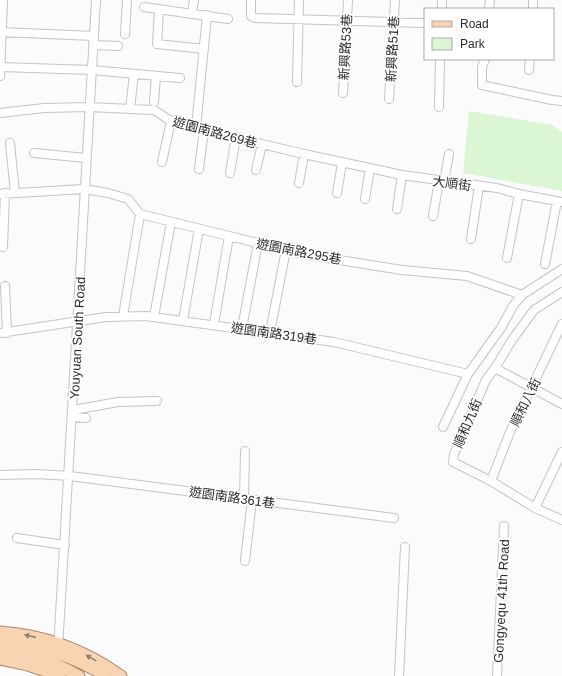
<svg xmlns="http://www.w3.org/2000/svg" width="562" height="676" font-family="Arial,'Noto Sans TC',sans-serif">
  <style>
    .green { fill: #daf6d3 }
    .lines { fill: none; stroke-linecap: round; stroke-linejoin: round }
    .minor-casing { stroke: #c4c4c7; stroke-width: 10 }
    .major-casing { stroke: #ae8663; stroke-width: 13 }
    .minor { stroke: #fff; stroke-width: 8 }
    .major { stroke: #f8d4b3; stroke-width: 11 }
    .oneway { fill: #928070 }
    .labels { text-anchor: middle; stroke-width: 3.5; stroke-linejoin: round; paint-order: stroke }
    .street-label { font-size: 13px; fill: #2c2c2d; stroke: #fff }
  </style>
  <rect width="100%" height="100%" fill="#fbfbfe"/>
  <path class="green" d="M 469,111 L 552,125 L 562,132 L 562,191 L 463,173 Z"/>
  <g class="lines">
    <defs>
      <path id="minor" d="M 251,0 L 251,16 L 255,18 L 425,23
        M 144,7 L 228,19
        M 159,9 L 157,44 L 204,49
        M 442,9 L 442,0
        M 489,9 L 490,0
        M 533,9 L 533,0
        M 192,13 L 194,0
        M 0,32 L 94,36
        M 125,34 L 127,0
        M 93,45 L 118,46
        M 485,59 L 482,67 L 482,85 L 552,100 L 562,101
        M 0,67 L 92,70 L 180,78
        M 529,70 L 530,59
        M 0,76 L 3,0
        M 297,82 L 299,0
        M 343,93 L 348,0
        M 389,99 L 395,0
        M 154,102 L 156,76
        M 439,107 L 440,59
        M 130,109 L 134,74
        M 0,113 L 44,108 L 89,107 L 154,110 L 174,123 L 304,154 L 402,175 L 497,188 L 519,194 L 562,202
        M 196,128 L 207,15
        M 10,143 L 15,193
        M 34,153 L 86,158
        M 162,162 L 171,121
        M 199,169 L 204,130
        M 256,170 L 262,144
        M 230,173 L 236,137
        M 444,182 L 449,154
        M 299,183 L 304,154
        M 337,193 L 342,163
        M 0,194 L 84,189 L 108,193 L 128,199 L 140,214 L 229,236 L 302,254 L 402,270 L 467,276 L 522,295
        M 365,199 L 370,168
        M 397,209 L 402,175
        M 433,216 L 439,181
        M 471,239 L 479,186
        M 3,247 L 5,193
        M 507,258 L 519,194
        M 545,264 L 557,201
        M 5,286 L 7,333
        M 562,292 L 534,310 L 512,340 L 495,368 L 486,380 L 454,454 L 453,462 L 491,481 L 535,508 L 562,520
        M 123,316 L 140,214
        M 154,317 L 171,222
        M 183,320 L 199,229
        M 214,324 L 229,236
        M 242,328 L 258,243
        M 270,332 L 286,250
        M 0,333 L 106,317 L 146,316 L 334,342 L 468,374
        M 495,368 L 562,404
        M 73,410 L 118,402 L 157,401
        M 73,417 L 86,418
        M 443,427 L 468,374 L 501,328 L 513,306 L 522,295 L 562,269
        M 0,475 L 36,474 L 70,476 L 394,518
        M 491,481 L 510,432 L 562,324
        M 244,499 L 245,451
        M 535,508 L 562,452
        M 17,538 L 65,545
        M 245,561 L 252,500
        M 58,649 L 96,0
        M 399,676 L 405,547
        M 497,676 L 504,526"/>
      <path id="major" d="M 0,632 C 44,635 86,651 121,676
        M 0,642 C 37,645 74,656 105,676
        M 0,650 C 29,652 54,662 79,676
        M 0,659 L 28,665 L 60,676"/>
    </defs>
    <use href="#minor" class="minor-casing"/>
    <use href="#major" class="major-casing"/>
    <use href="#minor" class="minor"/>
    <use href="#major" class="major"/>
  </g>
  <defs><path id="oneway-solid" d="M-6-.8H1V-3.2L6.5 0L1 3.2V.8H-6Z"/></defs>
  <g class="oneway">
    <use href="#oneway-solid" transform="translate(30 636) rotate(-167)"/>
    <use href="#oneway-solid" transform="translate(91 658) rotate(-151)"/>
  </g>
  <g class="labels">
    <g class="street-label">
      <text transform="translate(345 47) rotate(-87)" y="5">新興路53巷</text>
      <text transform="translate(392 49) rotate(-87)" y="5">新興路51巷</text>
      <text transform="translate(215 132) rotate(15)" y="5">遊園南路269巷</text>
      <text transform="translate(452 183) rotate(8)" y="5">大順街</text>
      <text transform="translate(299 251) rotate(11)" y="5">遊園南路295巷</text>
      <text transform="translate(274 333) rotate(8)" y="5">遊園南路319巷</text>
      <text transform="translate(77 338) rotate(-87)" y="5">Youyuan South Road</text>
      <text transform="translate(525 402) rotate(-64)" y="5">順和八街</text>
      <text transform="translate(467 423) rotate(-67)" y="5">順和九街</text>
      <text transform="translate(232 497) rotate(8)" y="5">遊園南路361巷</text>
      <text transform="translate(501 601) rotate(-87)" y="5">Gongyequ 41th Road</text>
    </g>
  </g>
  <rect x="424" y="8" width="130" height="52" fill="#ffffff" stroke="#ababab"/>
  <rect x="432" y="21" width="20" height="6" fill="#f8d4b3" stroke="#ababab"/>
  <text x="460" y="28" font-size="12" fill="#2c2c2d">Road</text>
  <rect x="432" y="38" width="20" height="12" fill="#daf6d3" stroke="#ababab"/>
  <text x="460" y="48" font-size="12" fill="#2c2c2d">Park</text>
</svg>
